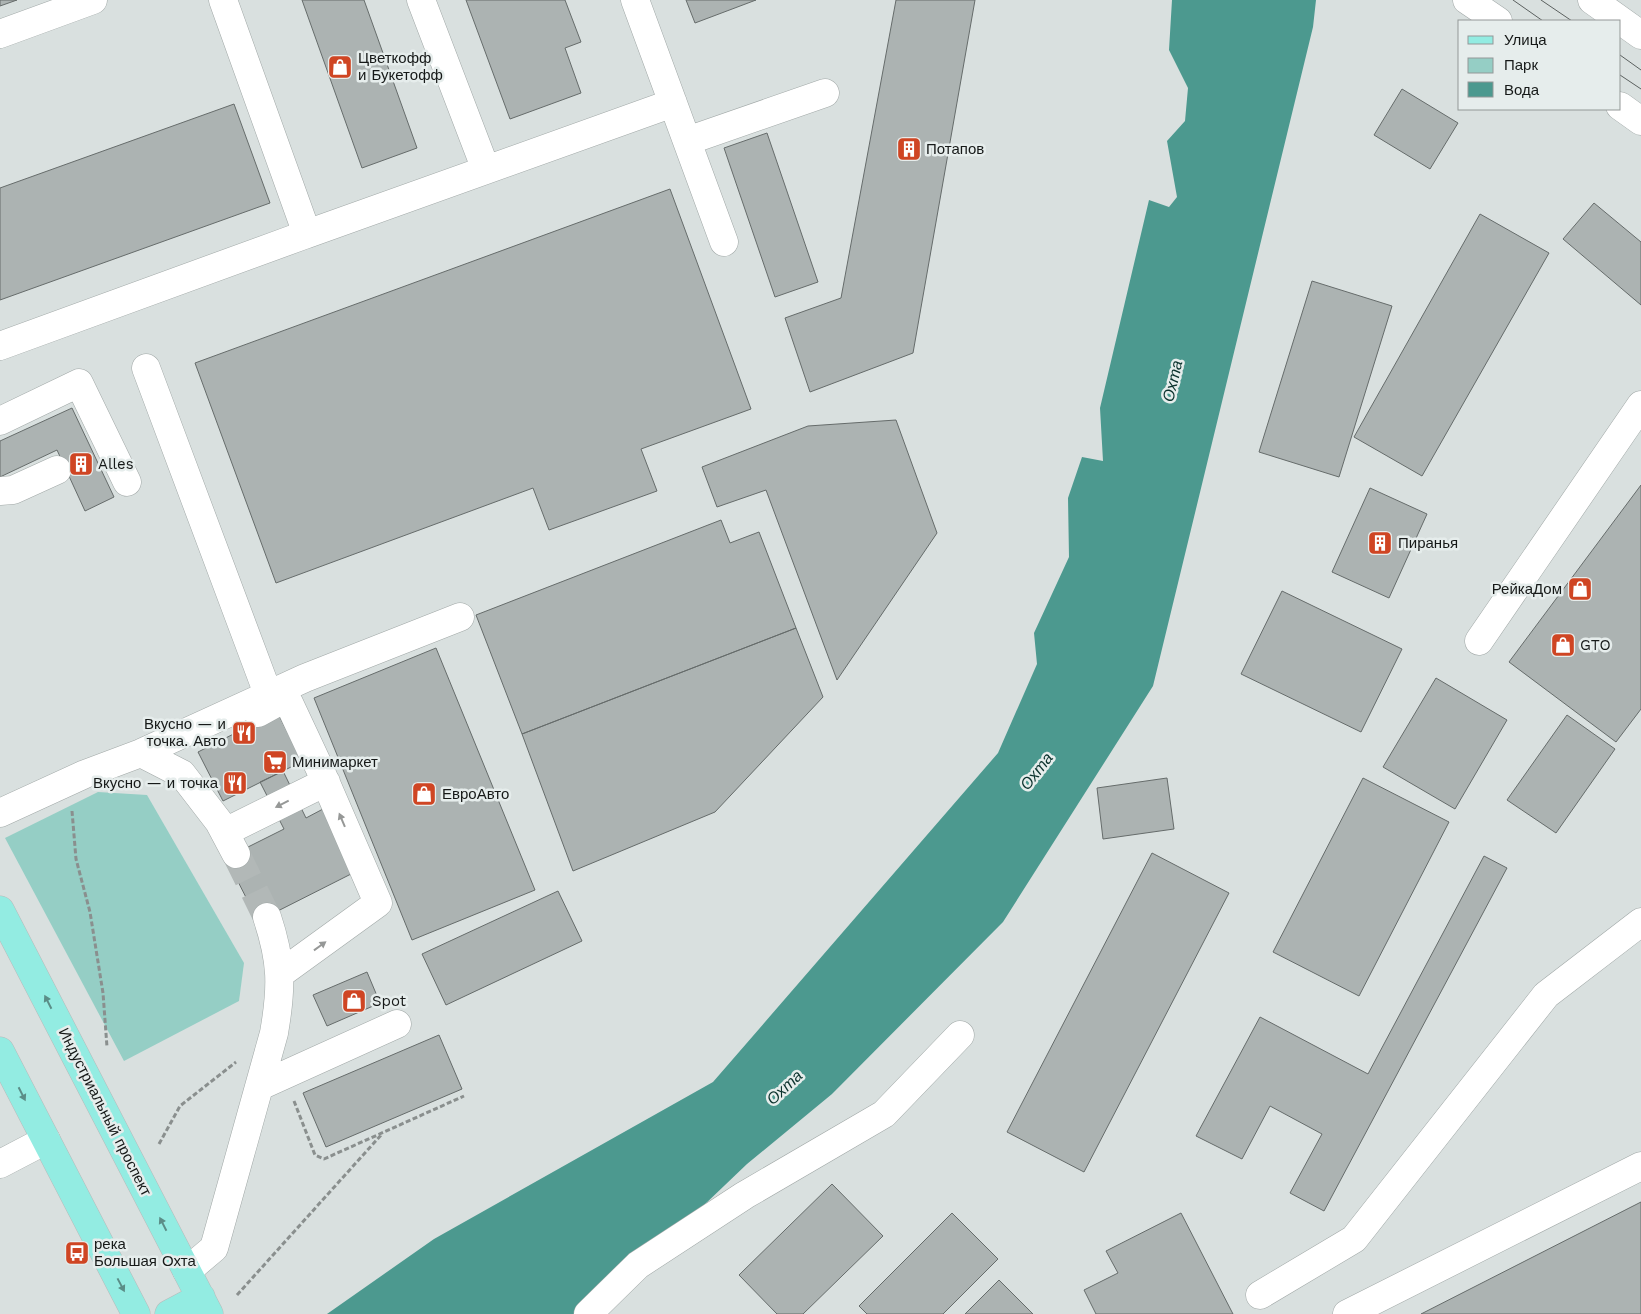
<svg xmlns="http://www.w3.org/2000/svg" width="1641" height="1314" font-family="'Work Sans',sans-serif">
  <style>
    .green { fill: #95cec5 }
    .water { fill: #4c998f }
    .building { fill: #acb3b2; stroke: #666c6b }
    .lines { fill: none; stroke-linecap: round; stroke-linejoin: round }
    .minor-tunnel { stroke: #b2b8b7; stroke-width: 28; stroke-dasharray: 28 14; stroke-linecap: butt }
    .minor-casing { stroke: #a1a8a7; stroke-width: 29 }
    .major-casing { stroke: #b9baba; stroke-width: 29 }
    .path { stroke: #8a8f8e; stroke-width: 3; stroke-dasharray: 5 2.5; stroke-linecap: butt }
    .minor { stroke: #fff; stroke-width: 28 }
    .major { stroke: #93ece2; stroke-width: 28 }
    .tram { stroke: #5b605f; stroke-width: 1 }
    .oneway { fill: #969897 }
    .oneway2 { fill: #5b8d87 }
    .labels { text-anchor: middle; stroke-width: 5; stroke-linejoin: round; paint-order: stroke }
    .poi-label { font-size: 15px; fill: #161918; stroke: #e6edec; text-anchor: start }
    .street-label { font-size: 15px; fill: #161918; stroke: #e6edec }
    .water-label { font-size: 16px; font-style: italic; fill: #0b322d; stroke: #e6edec }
  </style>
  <rect width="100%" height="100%" fill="#d9e0df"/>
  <path class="green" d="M 98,792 L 147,795 L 244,963 L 239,1001 L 124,1061 L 5,838 Z"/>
  <path class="water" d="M 1172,0 L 1316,0 L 1313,27 L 1153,686 L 1003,922 L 832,1094 L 747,1164 L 590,1314 L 327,1314 L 434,1239 L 713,1082 L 998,753 L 1037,664 L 1034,633 L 1069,557 L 1068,498 L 1082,457 L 1103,461 L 1100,408 L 1149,200 L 1169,207 L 1177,197 L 1167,141 L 1185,121 L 1188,88 L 1169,50 Z"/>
  <path class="building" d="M 0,0 L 17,0 L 0,6 Z
    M 302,0 L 364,0 L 417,148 L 362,168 Z
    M 466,0 L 565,0 L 581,42 L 565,48 L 581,93 L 510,119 Z
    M 686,0 L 756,0 L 695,23 Z
    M 896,0 L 975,0 L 913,353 L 810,392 L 785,318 L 841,298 Z
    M 1402,89 L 1458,123 L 1430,169 L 1374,135 Z
    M 234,104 L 270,203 L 0,300 L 0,188 Z
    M 767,133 L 818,282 L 775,297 L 724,148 Z
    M 670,189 L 751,409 L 641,449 L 657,491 L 549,530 L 533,488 L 276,583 L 195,363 Z
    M 1594,203 L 1641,242 L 1641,305 L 1563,239 Z
    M 1480,214 L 1549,253 L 1422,476 L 1354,437 Z
    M 1312,281 L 1392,306 L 1339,477 L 1259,452 Z
    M 72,408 L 114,497 L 85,511 L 57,450 L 0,477 L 0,441 Z
    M 896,420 L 937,533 L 837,680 L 766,490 L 717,507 L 702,467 L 808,426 Z
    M 1641,485 L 1641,709 L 1616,742 L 1509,662 Z
    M 1370,488 L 1427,514 L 1389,598 L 1332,572 Z
    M 721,520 L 730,543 L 759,532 L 796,628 L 522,734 L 476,615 Z
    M 1282,591 L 1402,649 L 1361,732 L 1241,674 Z
    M 796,628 L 823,697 L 715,812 L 573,871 L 522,734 Z
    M 436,648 L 535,890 L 412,940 L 314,698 Z
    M 1436,678 L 1507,720 L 1455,809 L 1383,767 Z
    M 277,712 L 303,761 L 223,801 L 198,752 Z
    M 1567,715 L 1615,749 L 1556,833 L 1507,800 Z
    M 283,771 L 306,818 L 323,809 L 355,872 L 258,921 L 226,858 L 284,829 L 260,782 Z
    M 1167,778 L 1174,829 L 1103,839 L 1097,788 Z
    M 1363,778 L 1449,822 L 1359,996 L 1273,952 Z
    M 1152,853 L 1229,893 L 1084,1172 L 1007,1132 Z
    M 1484,856 L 1507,868 L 1324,1211 L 1290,1193 L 1322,1134 L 1270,1106 L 1242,1159 L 1196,1136 L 1260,1017 L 1368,1074 Z
    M 558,891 L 582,941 L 446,1005 L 422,954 Z
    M 367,972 L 380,1003 L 327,1026 L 313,995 Z
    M 439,1035 L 462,1089 L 326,1147 L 303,1093 Z
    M 832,1184 L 883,1236 L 803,1314 L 777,1314 L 739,1275 Z
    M 1641,1202 L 1641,1314 L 1421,1314 Z
    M 952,1213 L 998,1259 L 943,1314 L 867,1314 L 859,1306 Z
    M 1181,1213 L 1233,1314 L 1096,1314 L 1084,1290 L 1118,1273 L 1106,1251 Z
    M 999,1280 L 1033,1314 L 965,1314 Z"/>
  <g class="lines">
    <path class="minor-tunnel" d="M 236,854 L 267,917"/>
    <defs>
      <path id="minor" d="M 223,0 L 307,234 L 673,103
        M 421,0 L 486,170
        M 635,0 L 724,242
        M 1467,0 L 1498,21
        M 1592,0 L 1641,35
        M 0,34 L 93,0
        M 1620,106 L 1641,121
        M 687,141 L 825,93
        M 0,346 L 307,234
        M 146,368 L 268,694
        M 0,421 L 79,383 L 127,482
        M 0,491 L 13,490 L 57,470
        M 1479,641 L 1641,405
        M 258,713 L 278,702 L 289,703 L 319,767 L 378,903 L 280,974
        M 141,753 L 182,774 L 219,822 L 236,854
        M 0,813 L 85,774 L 141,753 L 305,678 L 460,617
        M 225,832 L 326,782
        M 260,1086 L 397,1024
        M 0,1164 L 46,1140
        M 187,1271 L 214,1248 L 274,1033 C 282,987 282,962 267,917
        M 1260,1295 L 1354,1239 L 1546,995 L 1641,922
        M 588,1314 L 638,1265 L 745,1195 L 884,1114 L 960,1035
        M 1347,1314 L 1641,1166"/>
      <path id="major" d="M 0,910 L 209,1314
        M 0,1051 L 136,1314
        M 169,1314 L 201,1297"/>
    </defs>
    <use href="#minor" class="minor-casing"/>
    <use href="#major" class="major-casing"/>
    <path class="path" d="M 72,811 L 76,859 L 90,912 L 103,993 L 107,1047
      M 294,1101 L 315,1155 L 324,1159 L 464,1096
      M 159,1144 L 180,1106 L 236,1062
      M 237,1295 L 382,1134"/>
    <use href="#minor" class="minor"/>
    <use href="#major" class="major"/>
    <path class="tram" d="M 1513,0 L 1543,21
      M 1541,0 L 1572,21
      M 1620,55 L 1641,70
      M 1620,75 L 1641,89"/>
  </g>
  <defs><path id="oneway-solid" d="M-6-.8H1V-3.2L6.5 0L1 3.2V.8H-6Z" transform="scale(1.25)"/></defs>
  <g class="oneway">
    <use href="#oneway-solid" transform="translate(282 804) rotate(153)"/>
    <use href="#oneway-solid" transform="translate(342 820) rotate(-113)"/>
    <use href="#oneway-solid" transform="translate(320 946) rotate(-36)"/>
  </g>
  <g class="oneway2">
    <use href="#oneway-solid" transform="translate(48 1002) rotate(-117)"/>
    <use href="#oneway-solid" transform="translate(22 1094) rotate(63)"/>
    <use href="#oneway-solid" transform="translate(163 1224) rotate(-117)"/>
    <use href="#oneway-solid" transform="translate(121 1285) rotate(62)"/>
  </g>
  <defs>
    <symbol id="shop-square" viewBox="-11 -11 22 22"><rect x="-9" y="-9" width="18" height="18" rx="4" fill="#cf4523" stroke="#e6edec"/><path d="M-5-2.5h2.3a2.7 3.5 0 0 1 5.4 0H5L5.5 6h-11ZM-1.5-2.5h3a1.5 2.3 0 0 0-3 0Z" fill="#fff"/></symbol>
    <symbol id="building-square" viewBox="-11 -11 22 22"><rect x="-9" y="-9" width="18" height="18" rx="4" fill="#cf4523" stroke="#e6edec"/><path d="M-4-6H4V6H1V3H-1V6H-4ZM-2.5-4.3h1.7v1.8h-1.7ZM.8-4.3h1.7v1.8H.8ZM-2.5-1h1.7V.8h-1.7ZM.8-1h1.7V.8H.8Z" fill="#fff"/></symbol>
    <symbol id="restaurant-square" viewBox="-11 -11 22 22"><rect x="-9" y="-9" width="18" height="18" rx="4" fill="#cf4523" stroke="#e6edec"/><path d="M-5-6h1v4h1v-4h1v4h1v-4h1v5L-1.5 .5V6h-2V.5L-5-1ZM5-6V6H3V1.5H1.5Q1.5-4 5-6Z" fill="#fff"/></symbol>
    <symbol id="supermarket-square" viewBox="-11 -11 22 22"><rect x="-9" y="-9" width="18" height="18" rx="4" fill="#cf4523" stroke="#e6edec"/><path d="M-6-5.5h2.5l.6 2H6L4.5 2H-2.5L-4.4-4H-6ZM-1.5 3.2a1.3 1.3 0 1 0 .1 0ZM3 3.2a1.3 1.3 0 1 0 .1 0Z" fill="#fff"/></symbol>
    <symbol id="bus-square" viewBox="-11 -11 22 22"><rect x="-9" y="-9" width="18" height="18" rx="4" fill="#cf4523" stroke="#e6edec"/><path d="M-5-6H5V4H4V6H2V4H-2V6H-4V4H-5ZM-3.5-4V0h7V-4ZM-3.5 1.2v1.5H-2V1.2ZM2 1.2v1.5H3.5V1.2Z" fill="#fff"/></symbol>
  </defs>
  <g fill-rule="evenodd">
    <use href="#shop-square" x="326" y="53" width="28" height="28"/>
    <use href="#building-square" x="895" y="135" width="28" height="28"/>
    <use href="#building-square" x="67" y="450" width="28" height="28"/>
    <use href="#building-square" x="1366" y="529" width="28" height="28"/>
    <use href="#shop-square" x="1566" y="575" width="28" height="28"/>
    <use href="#shop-square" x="1549" y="631" width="28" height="28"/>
    <use href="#restaurant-square" x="230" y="719" width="28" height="28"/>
    <use href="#supermarket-square" x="261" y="748" width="28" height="28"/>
    <use href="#restaurant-square" x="221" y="769" width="28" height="28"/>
    <use href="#shop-square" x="410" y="780" width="28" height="28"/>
    <use href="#shop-square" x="340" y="987" width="28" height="28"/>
    <use href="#bus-square" x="63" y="1239" width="28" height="28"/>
  </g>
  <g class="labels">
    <g class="poi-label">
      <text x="358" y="63">Цветкофф<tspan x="358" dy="17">и Букетофф</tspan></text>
      <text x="926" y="154">Потапов</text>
      <text x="98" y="469">Alles</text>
      <text x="1398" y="548">Пиранья</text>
      <text x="1562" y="594" text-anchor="end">РейкаДом</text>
      <text x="1580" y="650">GTO</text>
      <text x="226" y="729" text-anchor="end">Вкусно — и<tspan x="226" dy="17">точка. Авто</tspan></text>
      <text x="292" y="767">Минимаркет</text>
      <text x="218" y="788" text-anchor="end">Вкусно — и точка</text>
      <text x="442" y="799">ЕвроАвто</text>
      <text x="372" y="1006">Spot</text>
      <text x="94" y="1249">река<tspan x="94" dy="17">Большая Охта</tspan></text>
    </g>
    <g class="street-label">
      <text transform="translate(105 1112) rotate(63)" y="5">Индустриальный проспект</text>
    </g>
    <g class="water-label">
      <text transform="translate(1172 381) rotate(-77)" y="6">Охта</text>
      <text transform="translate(1036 771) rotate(-52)" y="6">Охта</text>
      <text transform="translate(784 1087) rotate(-43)" y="6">Охта</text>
    </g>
  </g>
  <rect x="1458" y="20" width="162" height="90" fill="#e6edec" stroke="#939897"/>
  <rect x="1468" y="36" width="25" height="8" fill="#93ece2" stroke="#939897"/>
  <text x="1504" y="45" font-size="15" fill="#161918">Улица</text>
  <rect x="1468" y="58" width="25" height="15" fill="#95cec5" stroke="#939897"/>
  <text x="1504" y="70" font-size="15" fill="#161918">Парк</text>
  <rect x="1468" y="82" width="25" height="15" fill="#4c998f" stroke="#939897"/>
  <text x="1504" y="95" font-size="15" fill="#161918">Вода</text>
</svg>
